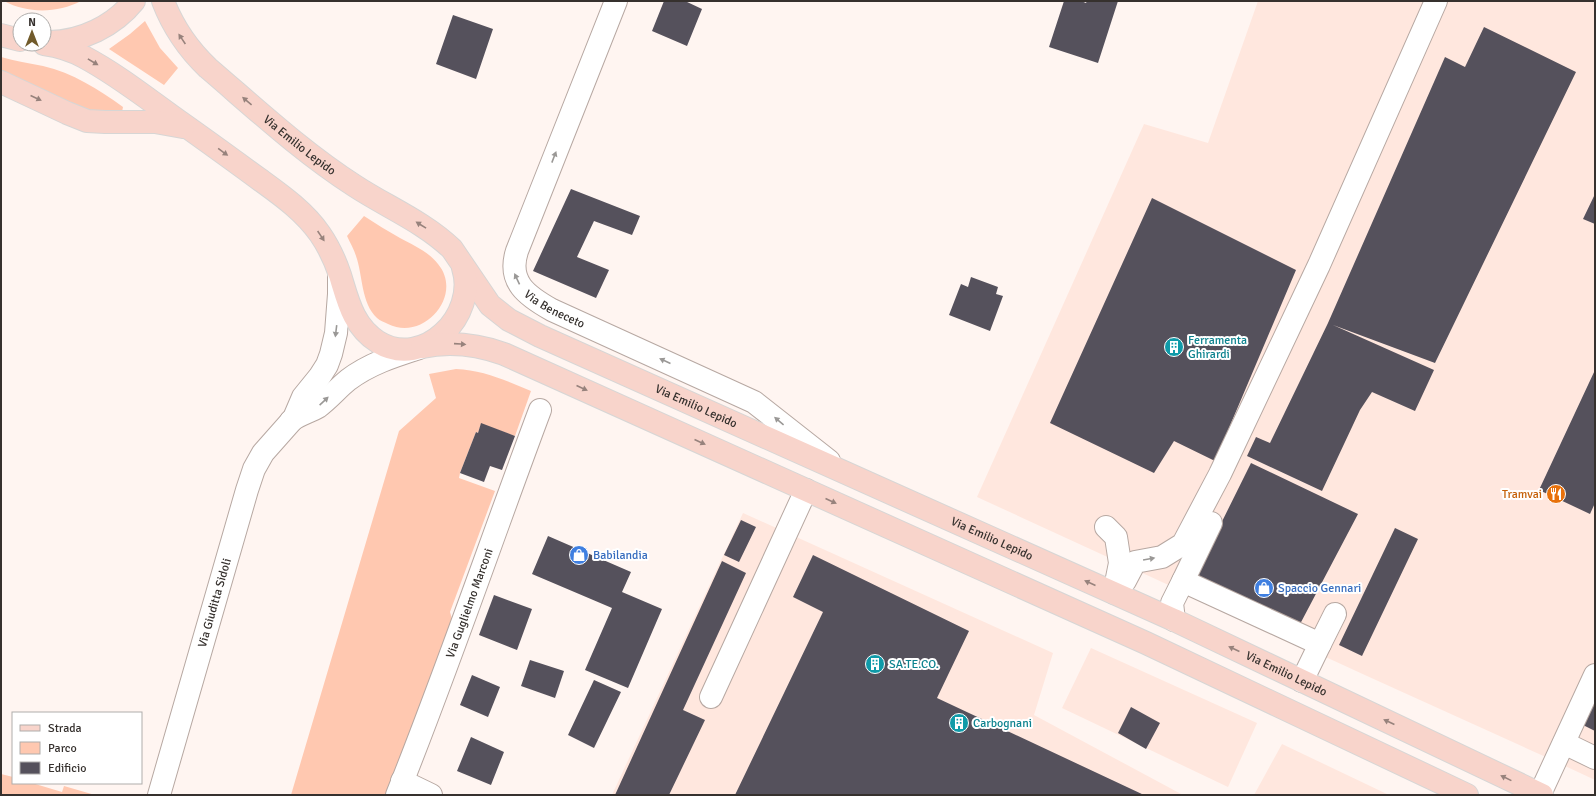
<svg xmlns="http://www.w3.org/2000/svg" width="1596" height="796" font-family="Signika,sans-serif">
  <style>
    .built { fill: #ffe7de }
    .green { fill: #ffc8b0 }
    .building { fill: #55515c }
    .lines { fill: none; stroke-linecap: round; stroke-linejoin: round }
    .minor-casing { stroke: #b7a8a2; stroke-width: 24 }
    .major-casing { stroke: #d7d6d5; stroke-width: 24 }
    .minor { stroke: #fff; stroke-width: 22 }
    .major { stroke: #f8d4cb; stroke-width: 22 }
    .oneway { fill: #97827c }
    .oneway2 { fill: #9a9896 }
    .labels { text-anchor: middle; stroke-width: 4; stroke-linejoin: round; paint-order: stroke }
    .street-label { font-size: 12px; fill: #36312e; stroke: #fff }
    .culture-label { font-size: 12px; fill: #0d838f; stroke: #fff; text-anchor: start }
    .food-label { font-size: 12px; fill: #c56008; stroke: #fff; text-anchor: end }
    .shop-label { font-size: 12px; fill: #366cbe; stroke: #fff; text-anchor: start }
  </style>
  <rect width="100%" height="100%" fill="#fff5f1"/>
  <path class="built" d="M 1258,1 L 1595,1 L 1595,780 L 1548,758 L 1367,676 L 977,497 L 1144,124 L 1208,143 Z
    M 743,513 L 1053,653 L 1034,715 L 1183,795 L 612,795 Z
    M 1091,648 L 1257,723 L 1228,787 L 1062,708 Z
    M 1282,744 L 1389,795 L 1254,795 Z"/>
  <path class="green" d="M 4,1 L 81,1 C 58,13 28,14 4,1 Z
    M 145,21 L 160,48 L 178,68 L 164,85 L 109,49 L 130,34 Z
    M 1,57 C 15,61 29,63 43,66 C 73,73 98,89 123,107 L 122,112 L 85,111 L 1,72 Z
    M 364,216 C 376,224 388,231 400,238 C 413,245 429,252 438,264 C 464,295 424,342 388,324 C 385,322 380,321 377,318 C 361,303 363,276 356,256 C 354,249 350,243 347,236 Z
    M 456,369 C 483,370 507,381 531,391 L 515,436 L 481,424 L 478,433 L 476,432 L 460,473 L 459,478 L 495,491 L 450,612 L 452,619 L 387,795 L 291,795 L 399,431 L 436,398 L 429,374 Z
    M 1,774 L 13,777 L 13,783 L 32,783 L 62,792 L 64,786 L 95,795 L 1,795 Z"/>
  <path class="building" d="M 664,1 L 685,1 L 702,9 L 687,46 L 652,31 Z
    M 1064,1 L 1081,1 L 1086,3 L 1087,1 L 1118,1 L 1098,63 L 1049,47 Z
    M 453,15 L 493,29 L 476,79 L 436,64 Z
    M 1484,27 L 1576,72 L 1435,363 L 1333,325 L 1434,370 L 1415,411 L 1372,392 L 1360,410 L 1322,491 L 1247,456 L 1256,437 L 1270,443 L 1328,323 L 1445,57 L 1465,67 Z
    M 571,189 L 640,216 L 632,235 L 594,221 L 577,257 L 609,270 L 596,298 L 533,271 Z
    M 1595,194 L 1595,224 L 1583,219 Z
    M 1152,198 L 1296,270 L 1215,461 L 1174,441 L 1154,473 L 1050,423 Z
    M 971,277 L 998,287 L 996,294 L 1003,296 L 990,331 L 949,315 L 961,284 L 968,287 Z
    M 1595,370 L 1595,503 L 1590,514 L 1539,490 Z
    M 481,423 L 515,436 L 502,470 L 490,466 L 484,482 L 460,473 L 476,432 L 478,433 Z
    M 1251,463 L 1358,514 L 1299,626 L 1194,578 Z
    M 741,520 L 756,527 L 739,562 L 724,555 Z
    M 1395,528 L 1418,539 L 1362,656 L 1339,645 Z
    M 548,536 L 631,572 L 622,592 L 662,609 L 628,688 L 585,670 L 612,608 L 532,574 Z
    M 813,555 L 969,631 L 937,698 L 1144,795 L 735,795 L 823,612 L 793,597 Z
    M 722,561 L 746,573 L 683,710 L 705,720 L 669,795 L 615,795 Z
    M 494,595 L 532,609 L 517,650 L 479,635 Z
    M 530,660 L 564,671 L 555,698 L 521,686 Z
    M 472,675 L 500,687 L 488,717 L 460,705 Z
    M 594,680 L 621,692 L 594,748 L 568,735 Z
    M 1595,701 L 1595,731 L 1583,725 Z
    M 1131,707 L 1160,723 L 1146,749 L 1118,733 Z
    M 471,737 L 504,752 L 491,785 L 457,771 Z"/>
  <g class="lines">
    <defs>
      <g id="minor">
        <path id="s1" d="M 616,1 L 517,251 C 507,282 527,296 552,310 L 754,402 L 829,461"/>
        <path d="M 291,421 C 299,414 310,412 318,407 C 329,399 338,388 348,380 C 369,364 394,356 419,348"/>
        <path d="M 1106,527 L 1116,537 L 1120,563 L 1115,588"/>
        <path d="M 1183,581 L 1211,523"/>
        <path d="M 1114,593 L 1125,581 L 1135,562 L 1162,557 L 1183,544 L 1220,474 L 1319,265 L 1436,1"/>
        <path d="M 1174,620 L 1172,603 L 1183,581 L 1320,644 L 1302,681"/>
        <path d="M 1320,644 L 1335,614"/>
        <path d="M 711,697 L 806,490"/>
        <path d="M 1564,743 L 1595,758"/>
        <path d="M 402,781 L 431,795"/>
        <path d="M 1540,794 L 1595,675"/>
        <path id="s2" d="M 159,795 L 247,490 L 254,469 L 263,453 L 294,418 L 303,397 L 320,376 L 327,365 L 331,354 L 336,333 L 339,294 L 339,278"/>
        <path id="s3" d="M 397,795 C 448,668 492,538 540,410"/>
      </g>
      <g id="major">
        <path id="s4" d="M 163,1 C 173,27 188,49 208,68 C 256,109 302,152 355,186 C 387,207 424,222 452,249 L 490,305 L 509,320 L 540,336 L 1174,620 L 1542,795"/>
        <path d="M 1,35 L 20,40"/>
        <path d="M 49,42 C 81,42 114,26 134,1"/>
        <path d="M 44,44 C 58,46 72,50 84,57 C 118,75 149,100 180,122 C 207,141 233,160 259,179 C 281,195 304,211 320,234 C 329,247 335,260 340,275 C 348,301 353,326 378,342 C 424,370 478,315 463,268"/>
        <path d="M 1,82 L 67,113 L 87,121 L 105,122 L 155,122 L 183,127"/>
        <path d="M 422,347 C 450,341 476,344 504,354 L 1146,643 L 1467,795"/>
      </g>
    </defs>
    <use href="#minor" class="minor-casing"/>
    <use href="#major" class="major-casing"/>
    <use href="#minor" class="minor"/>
    <use href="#major" class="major"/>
  </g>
  <defs><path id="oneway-solid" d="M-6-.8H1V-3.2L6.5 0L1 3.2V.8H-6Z"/></defs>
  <g class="oneway">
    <use href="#oneway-solid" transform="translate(182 39) rotate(-124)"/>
    <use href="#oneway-solid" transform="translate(93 62) rotate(31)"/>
    <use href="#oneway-solid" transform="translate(36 98) rotate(25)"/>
    <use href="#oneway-solid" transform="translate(247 101) rotate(-140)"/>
    <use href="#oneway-solid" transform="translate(223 152) rotate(36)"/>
    <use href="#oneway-solid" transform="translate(421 225) rotate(-148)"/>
    <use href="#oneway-solid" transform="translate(321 236) rotate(56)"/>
    <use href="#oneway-solid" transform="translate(460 344) rotate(4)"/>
    <use href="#oneway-solid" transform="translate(582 388) rotate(24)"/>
    <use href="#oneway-solid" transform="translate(700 442) rotate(24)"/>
    <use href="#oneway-solid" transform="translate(831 501) rotate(24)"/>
    <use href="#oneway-solid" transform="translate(1090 583) rotate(-156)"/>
    <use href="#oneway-solid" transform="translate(1234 649) rotate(-155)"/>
    <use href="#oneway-solid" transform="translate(1389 722) rotate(-155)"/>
    <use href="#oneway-solid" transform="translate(1506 778) rotate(-154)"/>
  </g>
  <g class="oneway2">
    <use href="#oneway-solid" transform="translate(554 157) rotate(-69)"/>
    <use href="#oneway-solid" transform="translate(517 279) rotate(-115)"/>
    <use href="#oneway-solid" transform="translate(336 331) rotate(97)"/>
    <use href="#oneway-solid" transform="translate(665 361) rotate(-156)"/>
    <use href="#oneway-solid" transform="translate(324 401) rotate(-43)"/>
    <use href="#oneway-solid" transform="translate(779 421) rotate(-140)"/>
    <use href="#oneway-solid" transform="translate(1149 559) rotate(-10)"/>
  </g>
  <defs>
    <symbol id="building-disc" viewBox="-11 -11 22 22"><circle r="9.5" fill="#0f9aa8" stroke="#fff"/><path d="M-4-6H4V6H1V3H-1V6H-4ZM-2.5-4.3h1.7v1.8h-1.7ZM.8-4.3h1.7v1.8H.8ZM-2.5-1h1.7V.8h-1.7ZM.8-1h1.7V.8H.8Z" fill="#fff"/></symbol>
    <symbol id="restaurant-disc" viewBox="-11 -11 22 22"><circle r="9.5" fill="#e8710a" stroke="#fff"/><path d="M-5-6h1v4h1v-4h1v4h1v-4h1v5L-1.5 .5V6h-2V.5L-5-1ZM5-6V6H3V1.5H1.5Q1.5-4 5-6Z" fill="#fff"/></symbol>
    <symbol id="shop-disc" viewBox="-11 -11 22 22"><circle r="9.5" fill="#3f7fe0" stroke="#fff"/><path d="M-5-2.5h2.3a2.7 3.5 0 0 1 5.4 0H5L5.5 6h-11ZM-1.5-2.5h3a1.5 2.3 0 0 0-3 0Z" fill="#fff"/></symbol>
  </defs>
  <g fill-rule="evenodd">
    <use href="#building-disc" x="1163" y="336" width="22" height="22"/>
    <use href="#restaurant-disc" x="1545" y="483" width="22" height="22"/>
    <use href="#shop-disc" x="568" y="544" width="22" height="22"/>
    <use href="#shop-disc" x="1253" y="577" width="22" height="22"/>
    <use href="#building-disc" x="864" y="653" width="22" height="22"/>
    <use href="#building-disc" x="948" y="712" width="22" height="22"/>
  </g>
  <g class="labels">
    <g class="street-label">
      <text dy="4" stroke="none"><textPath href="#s4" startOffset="201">Via Emilio Lepido</textPath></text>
      <text dy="4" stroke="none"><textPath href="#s1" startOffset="347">Via Beneceto</textPath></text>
      <text dy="4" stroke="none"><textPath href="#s4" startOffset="684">Via Emilio Lepido</textPath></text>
      <text dy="4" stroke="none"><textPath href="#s4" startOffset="1008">Via Emilio Lepido</textPath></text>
      <text dy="4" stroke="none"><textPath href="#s2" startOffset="200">Via Giuditta Sidoli</textPath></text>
      <text dy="4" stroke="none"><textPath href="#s3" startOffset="205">Via Guglielmo Marconi</textPath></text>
      <text dy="4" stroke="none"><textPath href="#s4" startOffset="1332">Via Emilio Lepido</textPath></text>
    </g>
    <g class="culture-label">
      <text x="1188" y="344">Ferramenta<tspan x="1188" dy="14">Ghirardi</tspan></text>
      <text x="889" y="668">SA.TE.CO.</text>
      <text x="973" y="727">Carbognani</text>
    </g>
    <g class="food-label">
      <text x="1542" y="498">Tramvai</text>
    </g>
    <g class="shop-label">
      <text x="593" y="559">Babilandia</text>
      <text x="1278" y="592">Spaccio Gennari</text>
    </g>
  </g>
  <rect width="1596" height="796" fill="none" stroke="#36312e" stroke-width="4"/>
  <rect x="12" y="712" width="130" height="72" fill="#ffffff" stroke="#afadab"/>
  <rect x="20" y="725" width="20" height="6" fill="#f8d4cb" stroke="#afadab"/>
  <text x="48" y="732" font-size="12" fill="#36312e">Strada</text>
  <rect x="20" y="742" width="20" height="12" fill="#ffc8b0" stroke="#afadab"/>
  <text x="48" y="752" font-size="12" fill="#36312e">Parco</text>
  <rect x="20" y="762" width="20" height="12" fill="#55515c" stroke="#afadab"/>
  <text x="48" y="772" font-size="12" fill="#36312e">Edificio</text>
  <g transform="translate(32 32)"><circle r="19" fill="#ffffff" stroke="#afadab"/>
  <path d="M0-3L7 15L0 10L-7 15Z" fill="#715b2b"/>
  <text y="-6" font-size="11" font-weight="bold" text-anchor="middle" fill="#36312e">N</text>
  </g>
</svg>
